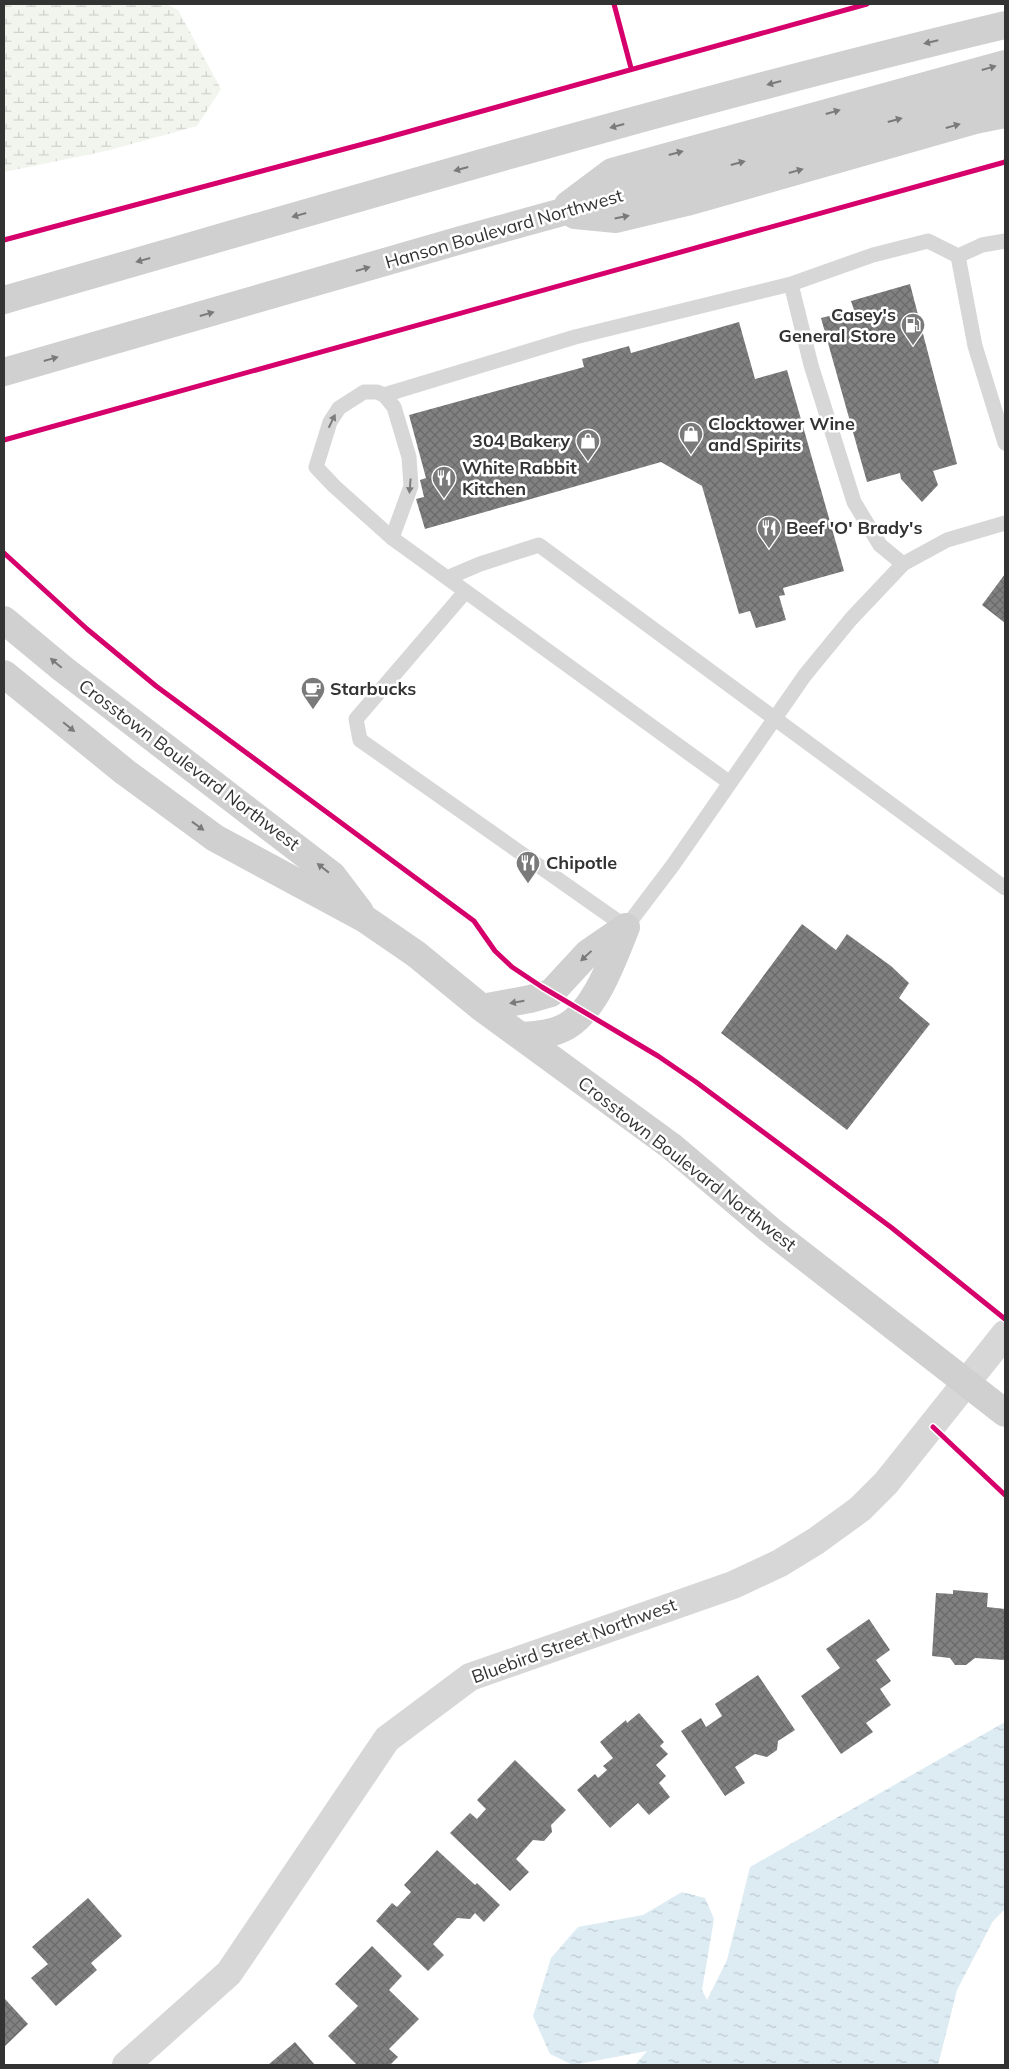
<svg xmlns="http://www.w3.org/2000/svg" width="1009" height="2069" font-family="Mulish,sans-serif">
  <style>
    .wetland { fill: url(#wetland-marsh) }
    .water { fill: url(#water-ripples) }
    .building { fill: url(#building-cross-hatch) }
    .lines { fill: none; stroke-linecap: round; stroke-linejoin: round }
    .lane { stroke: #d7d7d7; stroke-width: 15 }
    .street { stroke: #d7d7d7; stroke-width: 28 }
    .secondary { stroke: #d0d0d0; stroke-width: 28 }
    .cycleway-casing { stroke: #fff; stroke-width: 8 }
    .cycleway { stroke: #d6006c; stroke-width: 5 }
    .oneway { fill: #7a7a7a }
    .oneway2 { fill: #7d7d7d }
    .labels { text-anchor: middle; stroke-width: 5; stroke-linejoin: round; paint-order: stroke }
    .street-label { font-size: 18px; fill: #333; stroke: #fff }
    .poi-label { font-size: 18px; font-weight: bold; fill: #333; stroke: #fff; text-anchor: start }
  </style>
  <defs>
    <pattern id="wetland-marsh" width="20" height="14" patternUnits="userSpaceOnUse" patternTransform="scale(1.25)"><rect width="20" height="14" fill="#f1f5ed"/><path d="M1 5h8M5 5V1M11 12h8M15 12V8" fill="none" stroke="#cfd2cc"/></pattern>
    <pattern id="water-ripples" width="26" height="14" patternUnits="userSpaceOnUse" patternTransform="scale(1.25)"><rect width="26" height="14" fill="#ddebf3"/><path d="M2 4q2-2 4 0t4 0M15 11q2-2 4 0t4 0" fill="none" stroke="#becad1"/></pattern>
    <pattern id="building-cross-hatch" width="8" height="8" patternUnits="userSpaceOnUse" patternTransform="scale(1.25)"><rect width="8" height="8" fill="#818181"/><path d="M0 0l8 8M0 8l8-8" fill="none" stroke="#6a6a6a"/></pattern>
  </defs>
  <rect width="100%" height="100%" fill="#fff"/>
  <path class="wetland" d="M 4,4 L 166,4 L 178,10 L 221,89 L 197,126 L 106,151 L 4,172 Z"/>
  <path class="water" d="M 1005,1722 L 1005,1909 L 993,1921 L 957,1990 L 938,2065 L 635,2065 L 647,2051 L 573,2065 L 550,2054 L 533,2016 L 551,1958 L 578,1927 L 643,1915 L 682,1892 L 705,1898 L 714,1919 L 702,1990 L 707,2000 L 727,1960 L 750,1867 Z"/>
  <path class="building" d="M 910,284 L 957,464 L 933,471 L 938,485 L 922,502 L 901,479 L 900,473 L 867,482 L 821,318 L 854,310 L 851,301 Z
    M 739,322 L 755,379 L 787,370 L 844,571 L 783,588 L 785,595 L 779,596 L 786,620 L 756,628 L 750,611 L 739,614 L 702,486 L 661,462 L 425,529 L 416,499 L 424,497 L 420,480 L 426,478 L 409,415 L 584,367 L 582,359 L 629,346 L 631,353 Z
    M 1005,574 L 1005,623 L 982,605 Z
    M 802,924 L 836,950 L 847,934 L 891,966 L 909,983 L 899,998 L 930,1024 L 847,1130 L 721,1033 Z
    M 953,1590 L 988,1593 L 987,1607 L 1005,1609 L 1005,1660 L 975,1658 L 966,1665 L 955,1665 L 950,1658 L 932,1656 L 936,1593 L 953,1594 Z
    M 869,1619 L 890,1650 L 876,1660 L 891,1681 L 880,1689 L 891,1705 L 866,1723 L 873,1732 L 841,1754 L 801,1696 L 840,1668 L 826,1649 Z
    M 758,1675 L 795,1730 L 778,1741 L 777,1750 L 767,1757 L 755,1754 L 735,1767 L 745,1783 L 725,1796 L 681,1731 L 701,1718 L 706,1727 L 722,1716 L 715,1704 Z
    M 639,1713 L 664,1742 L 660,1746 L 668,1754 L 656,1765 L 666,1776 L 659,1783 L 670,1797 L 649,1815 L 638,1803 L 610,1828 L 577,1790 L 595,1774 L 598,1778 L 607,1770 L 603,1766 L 613,1758 L 600,1742 L 626,1720 L 627,1723 Z
    M 515,1760 L 566,1810 L 551,1825 L 552,1832 L 544,1841 L 533,1840 L 516,1859 L 529,1872 L 510,1891 L 450,1833 L 470,1813 L 477,1819 L 486,1809 L 477,1800 Z
    M 437,1850 L 475,1885 L 477,1883 L 500,1905 L 484,1922 L 475,1913 L 470,1919 L 457,1918 L 433,1944 L 444,1955 L 428,1971 L 376,1921 L 392,1903 L 397,1907 L 411,1892 L 404,1885 Z
    M 88,1898 L 122,1936 L 91,1963 L 97,1970 L 56,2006 L 31,1978 L 48,1964 L 32,1947 Z
    M 372,1946 L 402,1976 L 389,1990 L 419,2019 L 389,2049 L 398,2057 L 390,2065 L 357,2065 L 328,2036 L 358,2006 L 335,1984 Z
    M 5,1999 L 28,2024 L 4,2047 L 4,2000 Z
    M 295,2042 L 315,2065 L 268,2065 Z"/>
  <g class="lines">
    <path class="lane" d="M 1005,241 L 982,245 L 958,256 L 975,346 L 1005,443
      M 384,395 L 575,337 L 791,284
      M 392,538 L 411,486 L 409,457 L 394,407 L 384,395 L 377,392 L 364,392 L 339,408 L 330,422 L 316,467 L 334,486 L 392,538 L 730,783
      M 903,564 L 880,545 L 854,502 L 811,365 L 791,284 L 873,255 L 928,241 L 958,256
      M 447,578 L 480,564 L 539,545 L 1005,888
      M 465,592 L 356,719 L 360,740 L 626,927 L 673,865 L 805,675 L 851,619 L 903,564 L 947,540 L 1005,523"/>
    <path class="street" d="M 126,2065 L 229,1973 L 387,1739 L 470,1677 L 733,1585 L 780,1563 L 816,1541 L 860,1509 L 886,1483 L 1005,1334"/>
    <path class="secondary" d="M 568,205 L 612,172 L 1005,64
      M 575,215 L 616,219 L 687,202 L 975,120 L 1005,114
      M 4,300 C 336,205 669,105 1005,25
      M 4,372 L 461,240 L 1005,90
      M 4,620 L 63,669 L 332,875 L 360,912
      M 4,674 L 125,772 L 215,838 L 365,919 L 416,954 L 482,1008 L 671,1146 L 770,1230 L 1005,1413
      M 482,1008 L 530,999 L 551,993 L 588,953 L 626,927
      M 522,1036 C 538,1035 553,1034 567,1026 C 596,1009 614,957 626,927"/>
    <defs>
      <path id="cycleway" d="M 614,4 L 631,68
        M 4,240 L 382,139 L 867,4
        M 4,440 L 1005,162
        M 4,553 L 87,629 L 156,686 L 474,921 L 495,951 L 512,967 L 542,987 L 658,1056 L 696,1082 L 892,1228 L 1005,1319
        M 933,1427 L 1005,1495"/>
    </defs>
    <use href="#cycleway" class="cycleway-casing"/>
    <use href="#cycleway" class="cycleway"/>
  </g>
  <defs><path id="oneway-solid" d="M-6-.8H1V-3.2L6.5 0L1 3.2V.8H-6Z" transform="scale(1.25)"/></defs>
  <g class="oneway">
    <use href="#oneway-solid" transform="translate(931 42) rotate(167)"/>
    <use href="#oneway-solid" transform="translate(989 68) rotate(-16)"/>
    <use href="#oneway-solid" transform="translate(774 83) rotate(165)"/>
    <use href="#oneway-solid" transform="translate(833 112) rotate(-16)"/>
    <use href="#oneway-solid" transform="translate(895 120) rotate(-15)"/>
    <use href="#oneway-solid" transform="translate(617 126) rotate(165)"/>
    <use href="#oneway-solid" transform="translate(953 126) rotate(-16)"/>
    <use href="#oneway-solid" transform="translate(676 153) rotate(-15)"/>
    <use href="#oneway-solid" transform="translate(738 163) rotate(-15)"/>
    <use href="#oneway-solid" transform="translate(461 169) rotate(165)"/>
    <use href="#oneway-solid" transform="translate(796 171) rotate(-16)"/>
    <use href="#oneway-solid" transform="translate(299 215) rotate(164)"/>
    <use href="#oneway-solid" transform="translate(622 217) rotate(-11)"/>
    <use href="#oneway-solid" transform="translate(143 260) rotate(164)"/>
    <use href="#oneway-solid" transform="translate(363 269) rotate(-16)"/>
    <use href="#oneway-solid" transform="translate(207 314) rotate(-16)"/>
    <use href="#oneway-solid" transform="translate(51 359) rotate(-16)"/>
    <use href="#oneway-solid" transform="translate(56 663) rotate(-140)"/>
    <use href="#oneway-solid" transform="translate(69 727) rotate(39)"/>
    <use href="#oneway-solid" transform="translate(198 826) rotate(36)"/>
    <use href="#oneway-solid" transform="translate(323 868) rotate(-142)"/>
    <use href="#oneway-solid" transform="translate(586 956) rotate(137)"/>
    <use href="#oneway-solid" transform="translate(517 1002) rotate(170)"/>
  </g>
  <g class="oneway2">
    <use href="#oneway-solid" transform="translate(332 421) rotate(-64)"/>
    <use href="#oneway-solid" transform="translate(410 486) rotate(95)"/>
  </g>
  <defs>
    <symbol id="fuel-pin" viewBox="-11 -11 22 30"><path d="M0 17L-7.5 6A9.5 9.5 0 1 1 7.5 6Z" fill="#7a7a7a" stroke="#fff"/><path d="M-5.5-6h7V0h2V4h1.3V-2.5L3-4.5l.8-.8L6-3V5H2.5V1h-1V6h-7ZM-4.2-4.7v3.2H.2V-4.7Z" fill="#fff"/></symbol>
    <symbol id="shop-pin" viewBox="-11 -11 22 30"><path d="M0 17L-7.5 6A9.5 9.5 0 1 1 7.5 6Z" fill="#7a7a7a" stroke="#fff"/><path d="M-5-2.5h2.3a2.7 3.5 0 0 1 5.4 0H5L5.5 6h-11ZM-1.5-2.5h3a1.5 2.3 0 0 0-3 0Z" fill="#fff"/></symbol>
    <symbol id="restaurant-pin" viewBox="-11 -11 22 30"><path d="M0 17L-7.5 6A9.5 9.5 0 1 1 7.5 6Z" fill="#7a7a7a" stroke="#fff"/><path d="M-5-6h1v4h1v-4h1v4h1v-4h1v5L-1.5 .5V6h-2V.5L-5-1ZM5-6V6H3V1.5H1.5Q1.5-4 5-6Z" fill="#fff"/></symbol>
    <symbol id="cafe-pin" viewBox="-11 -11 22 30"><path d="M0 17L-7.5 6A9.5 9.5 0 1 1 7.5 6Z" fill="#7a7a7a" stroke="#fff"/><path d="M-5.5-4.5H6V0H3Q3 3.5 0 3.5H-2.5Q-5.5 3.5-5.5 0ZM3-3.2v2h1.7v-2ZM-6 4.5H4V6H-6Z" fill="#fff"/></symbol>
  </defs>
  <g fill-rule="evenodd">
    <use href="#fuel-pin" x="899" y="311" width="28" height="38"/>
    <use href="#shop-pin" x="677" y="420" width="28" height="38"/>
    <use href="#shop-pin" x="574" y="427" width="28" height="38"/>
    <use href="#restaurant-pin" x="430" y="464" width="28" height="38"/>
    <use href="#restaurant-pin" x="755" y="514" width="28" height="38"/>
    <use href="#cafe-pin" x="299" y="675" width="28" height="38"/>
    <use href="#restaurant-pin" x="514" y="849" width="28" height="38"/>
  </g>
  <g class="labels">
    <g class="street-label">
      <text transform="translate(504 229) rotate(-16)" y="6">Hanson Boulevard Northwest</text>
      <text transform="translate(189 765) rotate(37)" y="6">Crosstown Boulevard Northwest</text>
      <text transform="translate(687 1164) rotate(38)" y="6">Crosstown Boulevard Northwest</text>
      <text transform="translate(574 1641) rotate(-20)" y="6">Bluebird Street Northwest</text>
    </g>
    <g class="poi-label">
      <text x="896" y="321" text-anchor="end">Casey's<tspan x="896" dy="21">General Store</tspan></text>
      <text x="708" y="430">Clocktower Wine<tspan x="708" dy="21">and Spirits</tspan></text>
      <text x="570" y="447" text-anchor="end">304 Bakery</text>
      <text x="462" y="474">White Rabbit<tspan x="462" dy="21">Kitchen</tspan></text>
      <text x="786" y="534">Beef 'O' Brady's</text>
      <text x="330" y="695">Starbucks</text>
      <text x="546" y="869">Chipotle</text>
    </g>
  </g>
  <rect width="1009" height="2069" fill="none" stroke="#333333" stroke-width="10"/>
</svg>
